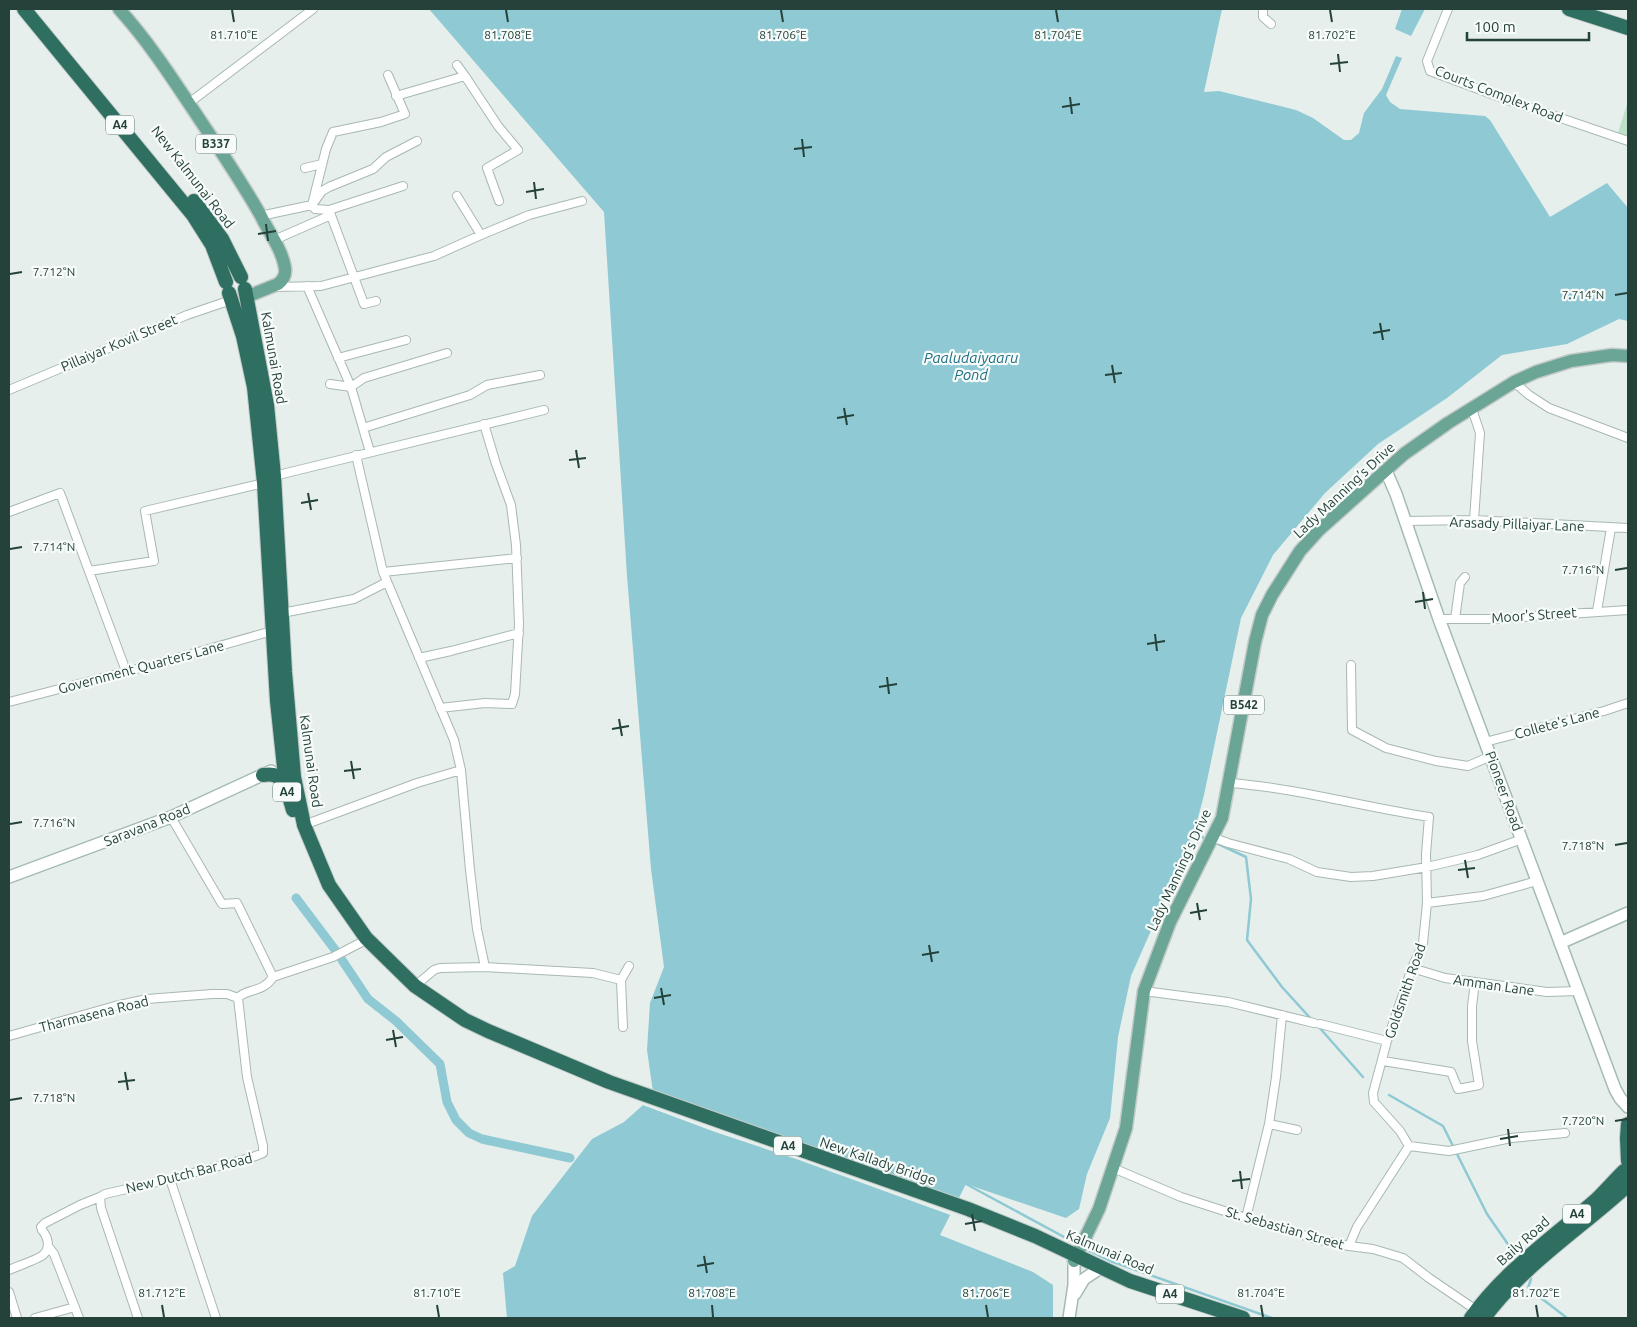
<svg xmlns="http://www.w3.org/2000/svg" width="1637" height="1327" font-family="Ubuntu,sans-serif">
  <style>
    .green { fill: #bfe0c8 }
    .water { fill: #8ec9d4 }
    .pier { fill: #e6efeb }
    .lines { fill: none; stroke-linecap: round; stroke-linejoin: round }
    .stream { stroke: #8ec9d4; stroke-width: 2.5 }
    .canal { stroke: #8ec9d4; stroke-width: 9 }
    .street-casing { stroke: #a8b8b2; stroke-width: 10 }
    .secondary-casing { stroke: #a4bbb3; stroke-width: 14 }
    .primary-casing { stroke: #c2cac8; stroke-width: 15 }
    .highway-casing { stroke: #c2cac8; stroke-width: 16 }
    .street { stroke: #fff; stroke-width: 8 }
    .secondary { stroke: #fff; stroke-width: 11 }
    .primary { stroke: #6aa596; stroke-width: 12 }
    .highway { stroke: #2f6f62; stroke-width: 14 }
    .ticks { fill: none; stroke: #24423a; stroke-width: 2 }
    .labels { text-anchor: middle; stroke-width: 4.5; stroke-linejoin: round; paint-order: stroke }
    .shield { fill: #f7fbf9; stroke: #637a73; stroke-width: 1 }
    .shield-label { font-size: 12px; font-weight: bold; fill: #24423a }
    .street-label { font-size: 14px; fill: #24423a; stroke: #f7fbf9 }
    .water-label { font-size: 15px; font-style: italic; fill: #1c6f80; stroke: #f7fbf9 }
    .ticks-label { font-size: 12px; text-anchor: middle; fill: #24423a; stroke: #f7fbf9; stroke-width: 4.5; stroke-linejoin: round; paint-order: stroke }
  </style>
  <rect width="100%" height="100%" fill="#e6efeb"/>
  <path class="green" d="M 1628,101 L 1628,136 L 1618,133 Z"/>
  <path class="water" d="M 429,9 L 1222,9 L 1204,92 L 1219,91 L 1296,110 L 1313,118 L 1344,140 L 1351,140 L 1359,133 L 1364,113 L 1382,89 L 1396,56 L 1402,58 L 1386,95 L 1390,102 L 1400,109 L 1485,116 L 1490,120 L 1550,217 L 1607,183 L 1628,208 L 1628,321 L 1619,319 L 1567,344 L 1502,355 L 1447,398 L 1378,444 L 1325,493 L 1273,555 L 1241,618 L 1204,795 L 1194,833 L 1131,976 L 1118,1037 L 1110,1118 L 1087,1174 L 1079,1209 L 1066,1218 L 966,1184 L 940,1235 L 1033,1272 L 1053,1285 L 1053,1318 L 507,1318 L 503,1273 L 515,1266 L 532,1216 L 592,1139 L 624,1122 L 642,1106 L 653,1092 L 647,1050 L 650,1003 L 664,967 L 651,869 L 627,576 L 604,212 Z
    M 1402,9 L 1425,9 L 1411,36 L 1395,29 Z"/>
  <path class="pier" d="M 650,1093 L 960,1202 L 953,1216 L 799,1160 L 715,1132 L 640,1104 Z"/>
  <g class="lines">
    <path class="stream" d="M 1194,833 L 1206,839
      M 1214,842 L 1246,857 L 1251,899 L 1247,940 L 1282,987 L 1312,1020
      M 1318,1026 L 1363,1077
      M 1389,1095 L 1443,1126 L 1487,1214 L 1512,1250
      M 966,1184 L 1077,1244
      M 1084,1248 L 1113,1262 L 1272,1318
      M 1531,1279 L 1528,1288 L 1567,1318"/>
    <path class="canal" d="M 296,898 L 336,951
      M 342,960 L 368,999 L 396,1021 L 440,1064 L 447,1102 L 456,1120 L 469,1133 L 482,1139 L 570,1158"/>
    <defs>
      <path id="street" d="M 1263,9 L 1263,17 L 1271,24
        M 1448,9 L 1427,61 L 1430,71 L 1505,99 L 1628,141
        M 388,75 L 405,114 L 381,122 L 333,132 L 326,149 L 312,205 L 322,191 L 329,187 L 373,169 L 386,157 L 417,141
        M 465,76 L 498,126 L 518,150 L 487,168 L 499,201
        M 396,96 L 465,76 L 457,65
        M 189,103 L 313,9
        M 305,168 L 322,164
        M 457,196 L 481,235
        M 329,210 L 364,304 L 376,301
        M 260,216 L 312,205 L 315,209 L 329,210 L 403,186
        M 274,240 L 331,215
        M 307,286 L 351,387 L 370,452
        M 275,287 L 321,286 L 434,256 L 481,235 L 529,215 L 582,201
        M 338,358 L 406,340
        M 1514,382 L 1529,395 L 1549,408 L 1628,438
        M 330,384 L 351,387 L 364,378 L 447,353
        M 9,390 L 187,315 L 231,300
        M 1472,409 L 1480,433 L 1474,520
        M 363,428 L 470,395 L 487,385 L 540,375
        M 356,455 L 383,572 L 454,740 L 461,770 L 470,870 L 477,929 L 485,967 L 440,968 L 434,970 L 415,986
        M 274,476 L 544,410
        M 9,512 L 60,493 L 126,671
        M 1405,521 L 1474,520 L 1628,528
        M 89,571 L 154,561 L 145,511 L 264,483
        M 383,572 L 517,558
        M 1597,611 L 1611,528
        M 282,613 L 354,599 L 387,582
        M 1439,619 L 1494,619 L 1628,610
        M 1455,619 L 1460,583 L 1465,577
        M 419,658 L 451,651 L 519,633
        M 1351,665 L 1352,730 L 1386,748 L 1436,761 L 1468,766 L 1491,756
        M 9,702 L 156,664 L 272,631
        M 440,708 L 485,703 L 512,704 L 515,694 L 519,624 L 516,545 L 511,505 L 496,464 L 484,424
        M 1485,742 L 1604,711 L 1628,703
        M 1230,783 C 1297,788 1363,807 1429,817 L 1426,854 L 1427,903 L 1423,943 L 1412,968 L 1387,1041 L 1373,1093 L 1374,1102 L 1400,1131 L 1409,1146 L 1357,1227 L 1349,1246
        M 171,817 L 222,904 L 237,903 L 273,977
        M 304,825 L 417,783 L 461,770
        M 1212,837 L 1228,843 L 1289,859 L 1317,872 L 1351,877 L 1373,876 L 1427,867 L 1478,855 L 1522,839
        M 1427,903 L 1483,896 L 1537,881
        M 485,967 L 593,973 L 621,980 L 629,966
        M 1412,968 L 1445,978 L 1475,982 L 1547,992 L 1578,991
        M 621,980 L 623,1027
        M 1144,991 L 1228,1002 L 1314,1023
        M 1320,1024 L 1387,1041
        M 9,1036 L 115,1006 L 147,999 L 212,994 L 227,994 L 238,998
        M 1383,1061 L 1451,1072 L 1458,1089 L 1479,1085 L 1472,1041 L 1472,1006 L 1475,982
        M 1269,1124 L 1297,1130
        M 1409,1146 L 1449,1151 L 1511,1138 L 1565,1133
        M 1113,1168 L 1181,1197 L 1246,1218 L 1316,1239 L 1349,1246 L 1373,1249 L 1403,1258 L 1429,1278 L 1479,1312
        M 170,1179 L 216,1318
        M 1246,1218 L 1269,1124 L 1276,1077 L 1282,1015
        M 48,1246 L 54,1254 L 79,1318
        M 9,1270 C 15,1267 39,1259 43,1255 C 51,1248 48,1237 42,1230 L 41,1227 L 45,1223 L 80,1205 L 100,1197
        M 9,1292 L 17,1318
        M 35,1318 L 75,1307
        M 138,1318 L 101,1208 L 100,1197 L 105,1194 L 170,1179 L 253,1157 L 263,1153 L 263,1146 L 247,1077 L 238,998 C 246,988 262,994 273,977 L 333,957 L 360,943"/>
      <path id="secondary" d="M 1386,471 L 1396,494 L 1439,619 L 1615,1089 L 1620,1098 L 1628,1107
        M 9,877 L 171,817 L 271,771
        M 1560,943 L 1628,913
        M 1075,1294 L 1084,1279 L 1096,1271
        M 1069,1318 L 1074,1285 L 1074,1261"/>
      <path id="primary" d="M 119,9 C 150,43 176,84 202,123 C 222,153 243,184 261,216 C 269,233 282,249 285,268 C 286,275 283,280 278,284 L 246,297
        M 1074,1261 L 1099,1209 L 1126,1128 L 1144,991 L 1170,922 L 1222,818 L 1255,642 L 1262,615 L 1272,595 L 1300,551 L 1319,530 L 1404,454 L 1448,423 L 1514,382 L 1536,372 L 1571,361 L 1612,355 L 1628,356"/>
      <path id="highway" d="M 24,9 L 193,215 L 212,245 L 226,282
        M 1569,9 L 1628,28
        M 194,201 L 222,239 L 241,277
        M 245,289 L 267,405 L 274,476 L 285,672 L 294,777 L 304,825 L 329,885 L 366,938 L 415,986 L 465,1020 L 488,1031 L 609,1082 L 968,1209 L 1035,1236 L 1130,1281 L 1243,1318
        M 229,293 L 243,336 L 254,387 L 264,483 L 277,701 L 286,786 L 293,810
        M 263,775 C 275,773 279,776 286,786
        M 1628,1161 L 1627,1138 L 1628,1124
        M 1471,1318 C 1504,1271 1554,1237 1597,1199 C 1606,1190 1615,1180 1624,1171
        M 1484,1318 C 1523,1265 1580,1229 1628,1185"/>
    </defs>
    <use href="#street" class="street-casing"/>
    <use href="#secondary" class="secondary-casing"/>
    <use href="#primary" class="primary-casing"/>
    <use href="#highway" class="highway-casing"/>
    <use href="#street" class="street"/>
    <use href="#secondary" class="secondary"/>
    <use href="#primary" class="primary"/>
    <use href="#highway" class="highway"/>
  </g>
  <path class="ticks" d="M 232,10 L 234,22M 506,10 L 508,22M 781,10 L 783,22M 1056,10 L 1058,22M 1330,10 L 1332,22M 1338,54 L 1340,72M 1330,64 L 1348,62M 1070,97 L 1072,114M 1062,107 L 1080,104M 802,139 L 804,157M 794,149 L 812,147M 534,182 L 536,199M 526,192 L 544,189M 266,224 L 268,241M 258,234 L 276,231M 10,274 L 22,272M 1615,295 L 1627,293M 1380,323 L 1383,340M 1373,333 L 1390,330M 1112,365 L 1115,383M 1105,375 L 1122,373M 844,408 L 847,425M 837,418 L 854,415M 576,450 L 579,468M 569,460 L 586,458M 308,493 L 311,510M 301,503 L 318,500M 10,549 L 22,547M 1615,570 L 1627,568M 1423,592 L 1425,609M 1415,602 L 1433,599M 1155,634 L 1157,651M 1147,644 L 1165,641M 887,677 L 889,694M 879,687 L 897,684M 619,719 L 622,736M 612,729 L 629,726M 351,761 L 354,779M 344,771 L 361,769M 10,824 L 22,822M 1615,845 L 1627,843M 1465,860 L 1468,878M 1458,870 L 1475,868M 1197,903 L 1200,920M 1190,913 L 1207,910M 929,945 L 932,962M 922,955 L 939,952M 661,988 L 664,1005M 654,998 L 671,995M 393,1030 L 396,1047M 386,1040 L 403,1037M 125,1072 L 128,1090M 118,1082 L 135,1080M 10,1100 L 22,1098M 1615,1121 L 1627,1119M 1508,1129 L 1510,1146M 1500,1139 L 1518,1136M 1240,1171 L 1242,1189M 1232,1181 L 1250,1179M 972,1214 L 975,1231M 965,1224 L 982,1221M 704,1256 L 707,1273M 697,1266 L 714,1263M 162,1305 L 164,1317M 437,1305 L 439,1317M 712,1305 L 713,1317M 986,1305 L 988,1317M 1261,1305 L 1263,1317M 1536,1305 L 1538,1317"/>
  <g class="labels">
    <g class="shield">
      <rect x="106" y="115.5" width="28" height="19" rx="4"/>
      <rect x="196" y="134.5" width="40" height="19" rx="4"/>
      <rect x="1224" y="695.5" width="40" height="19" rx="4"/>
      <rect x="273" y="782.5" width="28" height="19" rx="4"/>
      <rect x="774" y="1136.5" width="28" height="19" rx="4"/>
      <rect x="1563" y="1204.5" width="28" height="19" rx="4"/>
      <rect x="1156" y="1284.5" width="28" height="19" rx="4"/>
    </g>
    <g class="shield-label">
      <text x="120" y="129">A4</text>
      <text x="216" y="148">B337</text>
      <text x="1244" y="709">B542</text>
      <text x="287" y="796">A4</text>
      <text x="788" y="1150">A4</text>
      <text x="1577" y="1218">A4</text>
      <text x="1170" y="1298">A4</text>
    </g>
    <g class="street-label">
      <text transform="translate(1499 94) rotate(21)" y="5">Courts Complex Road</text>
      <text transform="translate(193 177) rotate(52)" y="5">New Kalmunai Road</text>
      <text transform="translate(119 343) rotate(-23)" y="5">Pillaiyar Kovil Street</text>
      <text transform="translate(274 358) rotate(80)" y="5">Kalmunai Road</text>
      <text transform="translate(1344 490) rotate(-43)" y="5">Lady Manning’s Drive</text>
      <text transform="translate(1517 524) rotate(2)" y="5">Arasady Pillaiyar Lane</text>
      <text transform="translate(1534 615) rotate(-4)" y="5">Moor's Street</text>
      <text transform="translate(141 667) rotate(-15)" y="5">Government Quarters Lane</text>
      <text transform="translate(1557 723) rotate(-15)" y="5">Collete's Lane</text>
      <text transform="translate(311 761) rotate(82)" y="5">Kalmunai Road</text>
      <text transform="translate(1504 791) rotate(70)" y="5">Pioneer Road</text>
      <text transform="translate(147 825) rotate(-22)" y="5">Saravana Road</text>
      <text transform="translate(1179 870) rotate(-65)" y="5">Lady Manning’s Drive</text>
      <text transform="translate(1494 985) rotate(8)" y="5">Amman Lane</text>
      <text transform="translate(1405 991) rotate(-71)" y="5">Goldsmith Road</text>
      <text transform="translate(94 1014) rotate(-14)" y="5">Tharmasena Road</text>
      <text transform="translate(878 1161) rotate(19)" y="5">New Kallady Bridge</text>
      <text transform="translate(189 1173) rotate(-14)" y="5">New Dutch Bar Road</text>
      <text transform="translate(1285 1228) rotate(16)" y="5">St. Sebastian Street</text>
      <text transform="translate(1523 1241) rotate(-42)" y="5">Baily Road</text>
      <text transform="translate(1110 1252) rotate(23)" y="5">Kalmunai Road</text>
    </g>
    <g class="water-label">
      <text x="971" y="363">Paaludaiyaaru<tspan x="971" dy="17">Pond</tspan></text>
    </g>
  </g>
  <g class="ticks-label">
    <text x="1332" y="39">81.702°E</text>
    <text x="234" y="39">81.710°E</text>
    <text x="508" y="39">81.708°E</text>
    <text x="783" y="39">81.706°E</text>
    <text x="1058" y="39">81.704°E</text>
    <text x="54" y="276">7.712°N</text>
    <text x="1583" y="299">7.714°N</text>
    <text x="54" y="551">7.714°N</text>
    <text x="1583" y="574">7.716°N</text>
    <text x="54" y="827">7.716°N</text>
    <text x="1583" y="850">7.718°N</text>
    <text x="54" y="1102">7.718°N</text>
    <text x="1583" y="1125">7.720°N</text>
    <text x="162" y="1297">81.712°E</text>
    <text x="437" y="1297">81.710°E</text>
    <text x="712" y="1297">81.708°E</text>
    <text x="986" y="1297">81.706°E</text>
    <text x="1261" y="1297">81.704°E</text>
    <text x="1536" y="1297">81.702°E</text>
  </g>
  <rect width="1637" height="1327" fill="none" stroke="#24423a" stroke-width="20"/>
  <path d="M1467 32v8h122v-8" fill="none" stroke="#24423a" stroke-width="2.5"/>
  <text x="1474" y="32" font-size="15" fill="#24423a" stroke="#f7fbf9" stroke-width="4" paint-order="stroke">100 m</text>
</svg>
